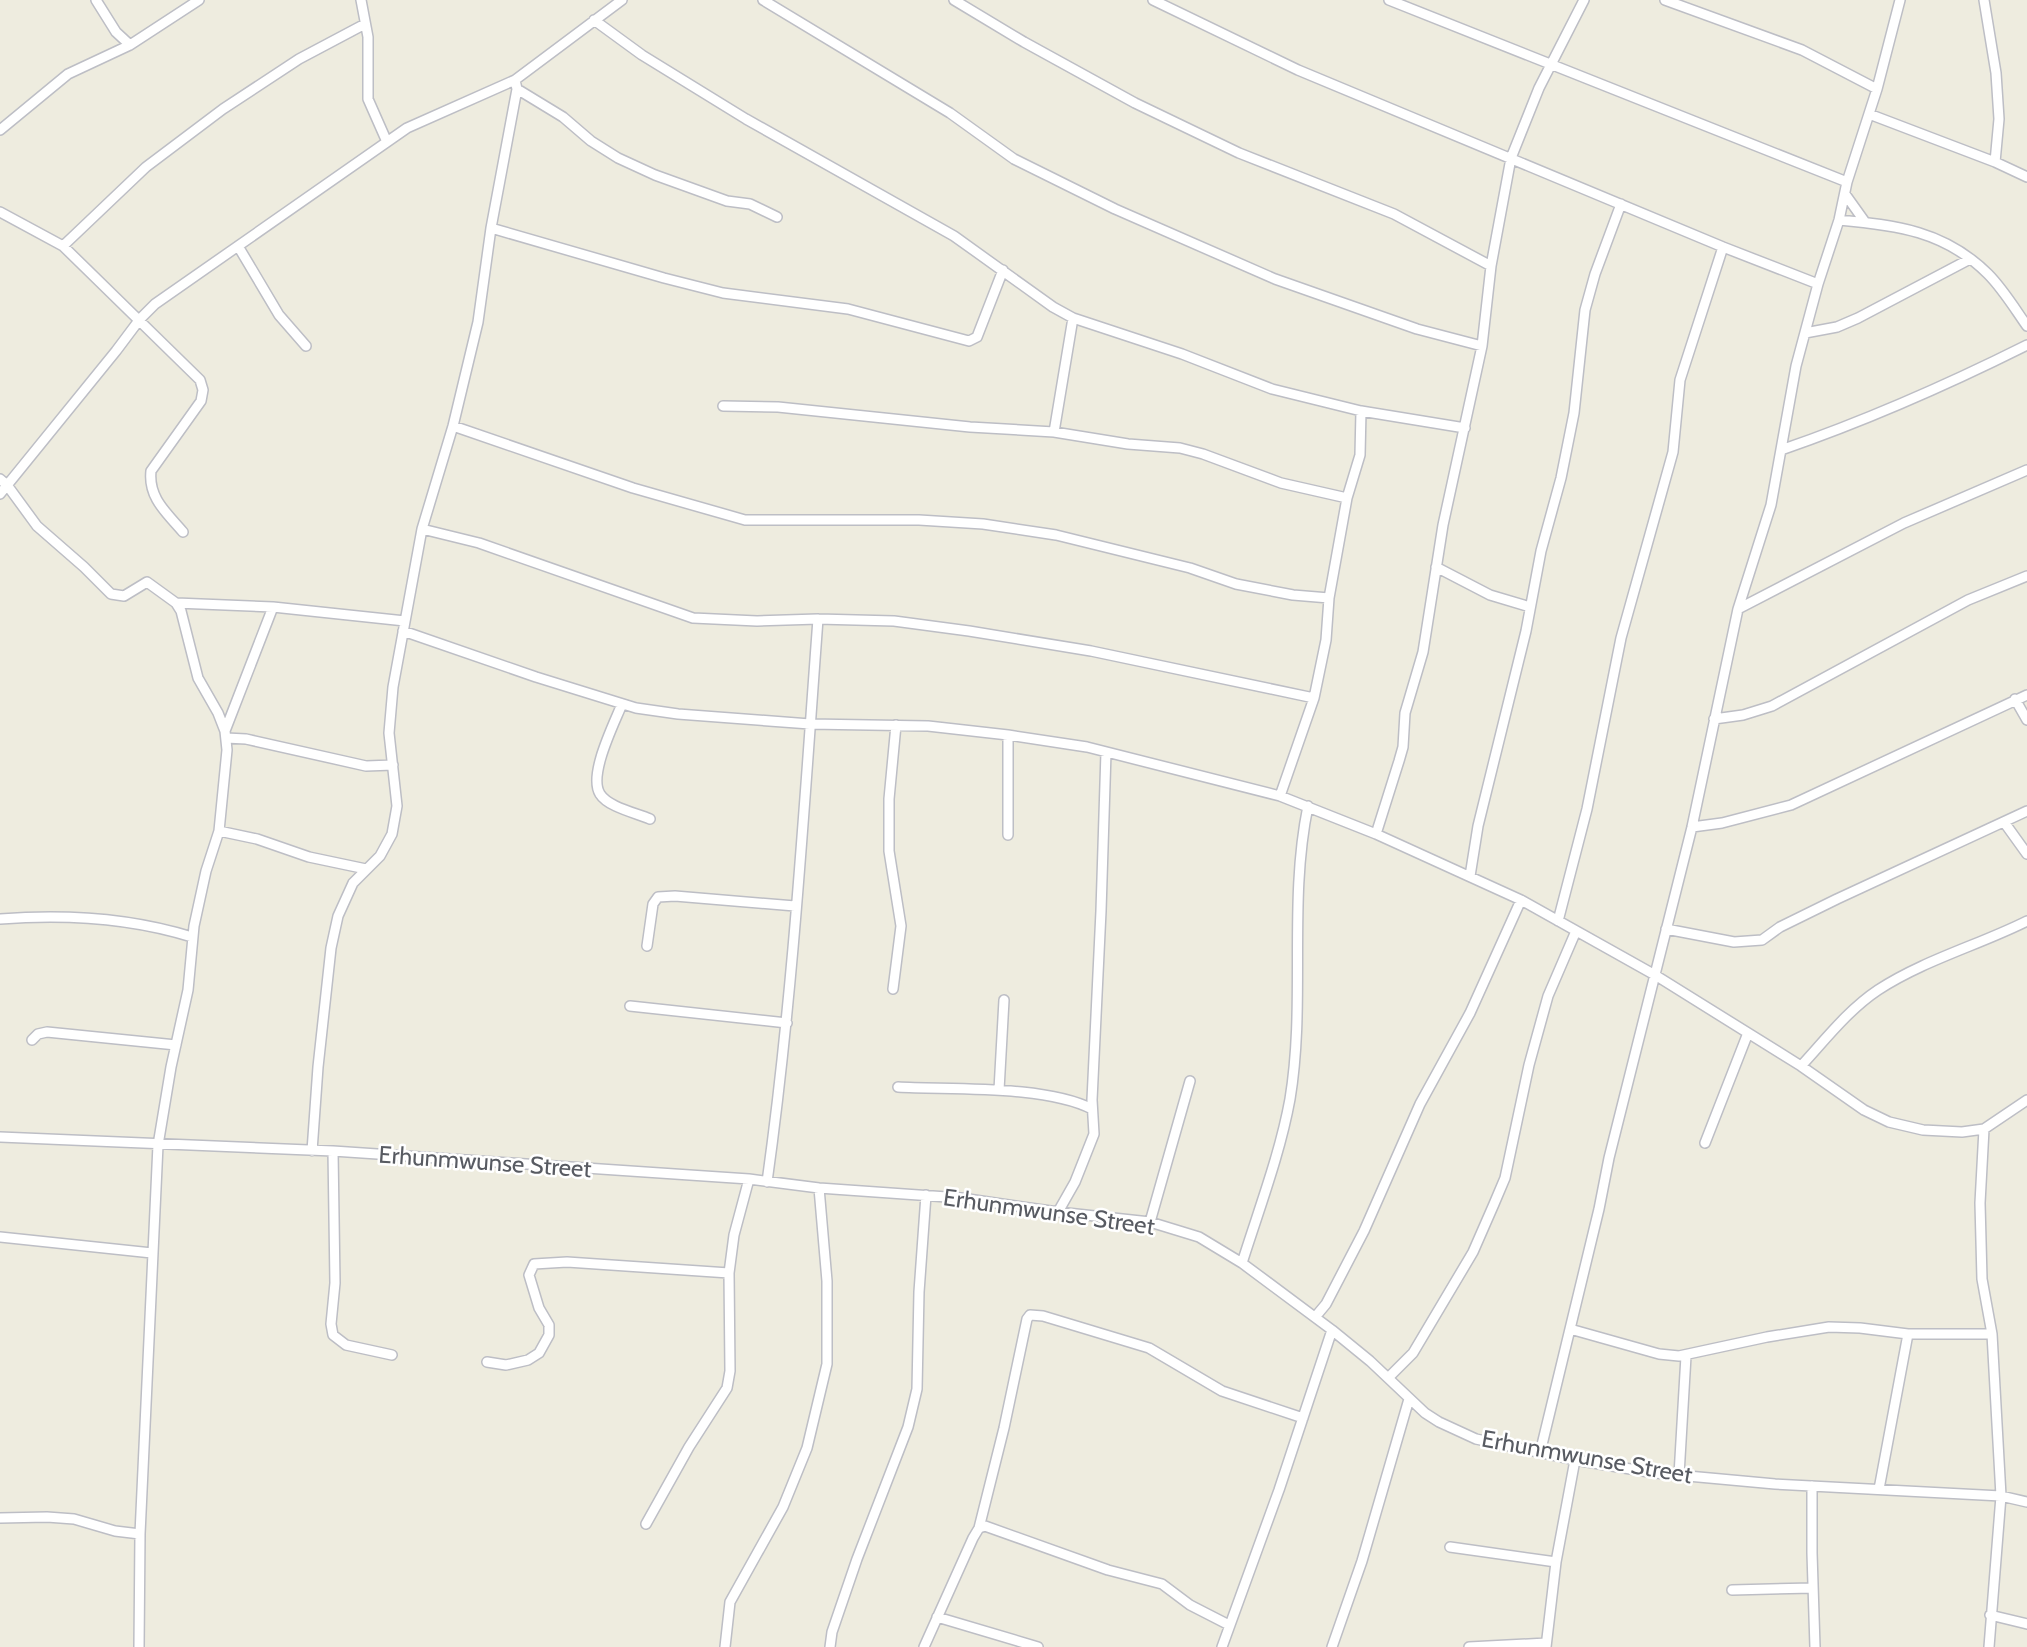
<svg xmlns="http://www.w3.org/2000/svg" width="2027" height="1647" font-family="Cabin,sans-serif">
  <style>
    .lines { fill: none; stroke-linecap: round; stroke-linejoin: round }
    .minor-casing { stroke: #bdbec5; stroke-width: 12 }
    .minor { stroke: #fff; stroke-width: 9 }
    .labels { text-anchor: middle; stroke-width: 5; stroke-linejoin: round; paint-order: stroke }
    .street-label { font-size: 24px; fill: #585b62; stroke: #fff }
  </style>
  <rect width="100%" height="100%" fill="#eeecdf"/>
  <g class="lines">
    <defs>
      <path id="minor" d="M 96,0 L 116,32 L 130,45 L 199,0
        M 361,0 L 368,37 L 368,99 L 387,142
        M 763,0 L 950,113 L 1014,159 L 1115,209 L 1275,279 L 1417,329 L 1482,346
        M 954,0 L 1024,42 L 1135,103 L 1239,153 L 1394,214 L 1491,266
        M 1153,0 L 1298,70 L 1723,247 L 1818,284
        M 1389,0 L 1847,182
        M 1665,0 L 1802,50 L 1877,89
        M 1984,0 L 1996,73 L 1999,119 L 1995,162
        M 594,20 L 642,55 L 746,119 L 954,236 L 1053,307 L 1073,318 L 1182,354 L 1272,389 L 1361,411 L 1465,428
        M 517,89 L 563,117 L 591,141 L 618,158 L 655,175 L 727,201 L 750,204 L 777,217
        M 1869,114 L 1995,162 L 2027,177
        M 0,130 L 68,74 L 130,45
        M 1845,194 L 1865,222
        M 0,212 L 63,246 L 200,380 L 203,390 L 201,401 L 151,471 C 148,498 167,513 183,532
        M 1839,220 C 1896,225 1945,231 1988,274 C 2003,289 2015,309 2027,326
        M 491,228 L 664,278 L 723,293 L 848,309 L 969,341 L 977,337 L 1003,270
        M 63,246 L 146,167 L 223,109 L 299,59 L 365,24
        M 238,246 L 279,315 L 306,346
        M 1805,333 L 1837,327 L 1858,318 L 1970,259
        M 723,406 L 778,407 L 970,427 L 1054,432 L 1128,444 L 1180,448 L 1203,454 L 1281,483 L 1347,498
        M 453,426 L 633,488 L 745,520 L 919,520 L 983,524 L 1056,535 L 1190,568 L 1236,584 L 1293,595 L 1329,598
        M 1054,432 L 1073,318
        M 1781,450 C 1865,421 1947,385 2027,345
        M 0,479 L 7,485 L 37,526 L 84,567 L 111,594 L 124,596 L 147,582 L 176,603 L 273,607 L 405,621
        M 0,494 L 116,351 L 140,319 L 155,304 L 407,128 L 515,80 L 622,0
        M 422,529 L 479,543 L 693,618 L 757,621 L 818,619 L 894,621 L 969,631 L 1091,651 L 1314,698
        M 1436,567 L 1490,595 L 1530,607
        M 1738,609 L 1904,523 L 2027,470
        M 403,631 L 536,677 L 636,708 L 678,714 L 810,724 L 928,726 L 1008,735 L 1087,747 L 1280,796 L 1376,834 L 1521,900 L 1655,975 L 1801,1066 L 1864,1110 L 1889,1122 L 1923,1130 L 1962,1132 L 1984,1129 L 2027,1100
        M 2015,699 L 2027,720
        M 622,704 C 614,724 588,775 600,794 C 608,807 636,813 650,819
        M 1714,719 L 1743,715 L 1772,706 L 1968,600 L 2027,576
        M 225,731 L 273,607
        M 1008,735 L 1008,835
        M 226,738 L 246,739 L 366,766 L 393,765
        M 1280,796 L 1314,698 L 1326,640 L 1329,598 L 1347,498 L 1360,455 L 1361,411
        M 2004,822 L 2027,854
        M 1692,827 L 1722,823 L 1791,805 L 2027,695
        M 219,831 L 257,839 L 309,857 L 366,869
        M 1376,834 L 1399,761 L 1403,747 L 1405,713 L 1423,652 L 1443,525 L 1482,346 L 1491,266 L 1511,158 L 1539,88 L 1584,0
        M 1470,876 L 1478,826 L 1526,631 L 1541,551 L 1561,478 L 1574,413 L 1585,310 L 1595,274 L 1621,204
        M 0,919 C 64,914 131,918 192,937
        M 1558,921 L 1587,809 L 1621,638 L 1673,452 L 1680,380 L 1723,247
        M 1666,929 L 1734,942 L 1762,940 L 1780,927 L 1837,899 L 2027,811
        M 647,946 L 653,904 L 658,897 L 675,896 L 795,906
        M 893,989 L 901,926 L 889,851 L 889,799 L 896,725
        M 630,1006 L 787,1023
        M 32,1040 L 38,1034 L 47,1032 L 176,1045
        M 1801,1066 C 1825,1040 1848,1010 1878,990 C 1924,960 1979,945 2027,921
        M 898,1087 C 952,1090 1045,1085 1092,1109
        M 999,1090 L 1004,1000
        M 1984,1129 L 1980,1203 L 1982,1279 L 1992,1334 L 2001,1496 L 1989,1647
        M 0,1137 L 333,1151 L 749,1179 L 819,1188 L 961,1198 L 1058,1212 L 1150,1222 L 1199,1237 L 1242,1263 L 1332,1330 L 1370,1361 L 1425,1413 L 1439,1422 L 1476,1439 L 1575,1460 L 1655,1473 L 1775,1484 L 2001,1496 L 2027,1502
        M 1705,1143 L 1748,1033
        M 312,1151 L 318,1067 L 331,948 L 338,916 L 353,883 L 380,856 L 392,834 L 397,806 L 389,733 L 393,687 L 422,529 L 453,426 L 478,322 L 491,228 L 517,89 L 515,80
        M 333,1151 L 335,1283 L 331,1324 L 333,1335 L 346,1345 L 392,1355
        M 767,1182 C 793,996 804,807 818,619
        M 1058,1212 L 1075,1182 L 1094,1134 L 1092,1100 L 1101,911 L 1106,752
        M 1150,1222 L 1190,1081
        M 0,1237 L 152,1253
        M 1242,1263 C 1259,1209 1280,1154 1290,1099 C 1306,1002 1288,903 1308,806
        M 1316,1316 L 1326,1304 L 1364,1231 L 1420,1104 L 1470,1013 L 1521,900
        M 1570,1329 L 1659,1354 L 1679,1356 L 1767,1337 L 1829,1327 L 1860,1328 L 1908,1334 L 1992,1334
        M 487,1362 L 506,1365 L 528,1360 L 539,1353 L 549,1335 L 549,1325 L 539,1308 L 529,1275 L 534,1264 L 567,1262 L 729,1273
        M 1388,1378 L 1413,1353 L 1473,1252 L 1494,1204 L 1505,1178 L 1529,1065 L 1548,996 L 1576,931
        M 1540,1453 L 1599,1209 L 1609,1158 L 1692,827 L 1738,609 L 1771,505 L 1796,366 L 1818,284 L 1839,220 L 1847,182 L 1877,89 L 1900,0
        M 1679,1475 L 1686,1356
        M 1812,1486 L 1812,1553 L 1815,1647
        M 1879,1489 L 1908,1334
        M 0,1518 L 47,1517 L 74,1519 L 115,1531 L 140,1534
        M 646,1524 L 689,1447 L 727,1388 L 730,1371 L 729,1273 L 734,1235 L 749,1179
        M 979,1528 L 1004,1428 L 1027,1319 L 1030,1315 L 1043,1316 L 1149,1348 L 1222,1391 L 1303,1418
        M 1450,1547 L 1556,1562
        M 1732,1590 L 1813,1588
        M 1990,1615 L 2027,1624
        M 937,1617 L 1038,1647
        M 139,1647 L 140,1534 L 158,1145 L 171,1067 L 188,990 L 194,926 L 206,871 L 219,831 L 227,750 L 225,731 L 218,713 L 198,678 L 181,611 L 176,603
        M 725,1647 L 730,1602 L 783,1507 L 807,1448 L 827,1364 L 827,1281 L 819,1188
        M 830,1647 L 832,1632 L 857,1559 L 908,1427 L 917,1389 L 919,1292 L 926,1195
        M 924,1647 L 973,1538 L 979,1528 L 985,1526 L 1108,1570 L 1162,1584 L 1190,1605 L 1229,1625
        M 1222,1647 L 1279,1490 L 1332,1330
        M 1332,1647 L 1362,1561 L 1409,1399
        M 1469,1647 L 1546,1643
        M 1546,1647 L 1556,1562 L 1575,1460"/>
    </defs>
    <use href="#minor" class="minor-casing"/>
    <use href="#minor" class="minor"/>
  </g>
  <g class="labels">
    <g class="street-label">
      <text transform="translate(485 1162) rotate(4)" y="8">Erhunmwunse Street</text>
      <text transform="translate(1049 1212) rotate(8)" y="8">Erhunmwunse Street</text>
      <text transform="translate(1587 1457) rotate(10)" y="8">Erhunmwunse Street</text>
    </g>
  </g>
</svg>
